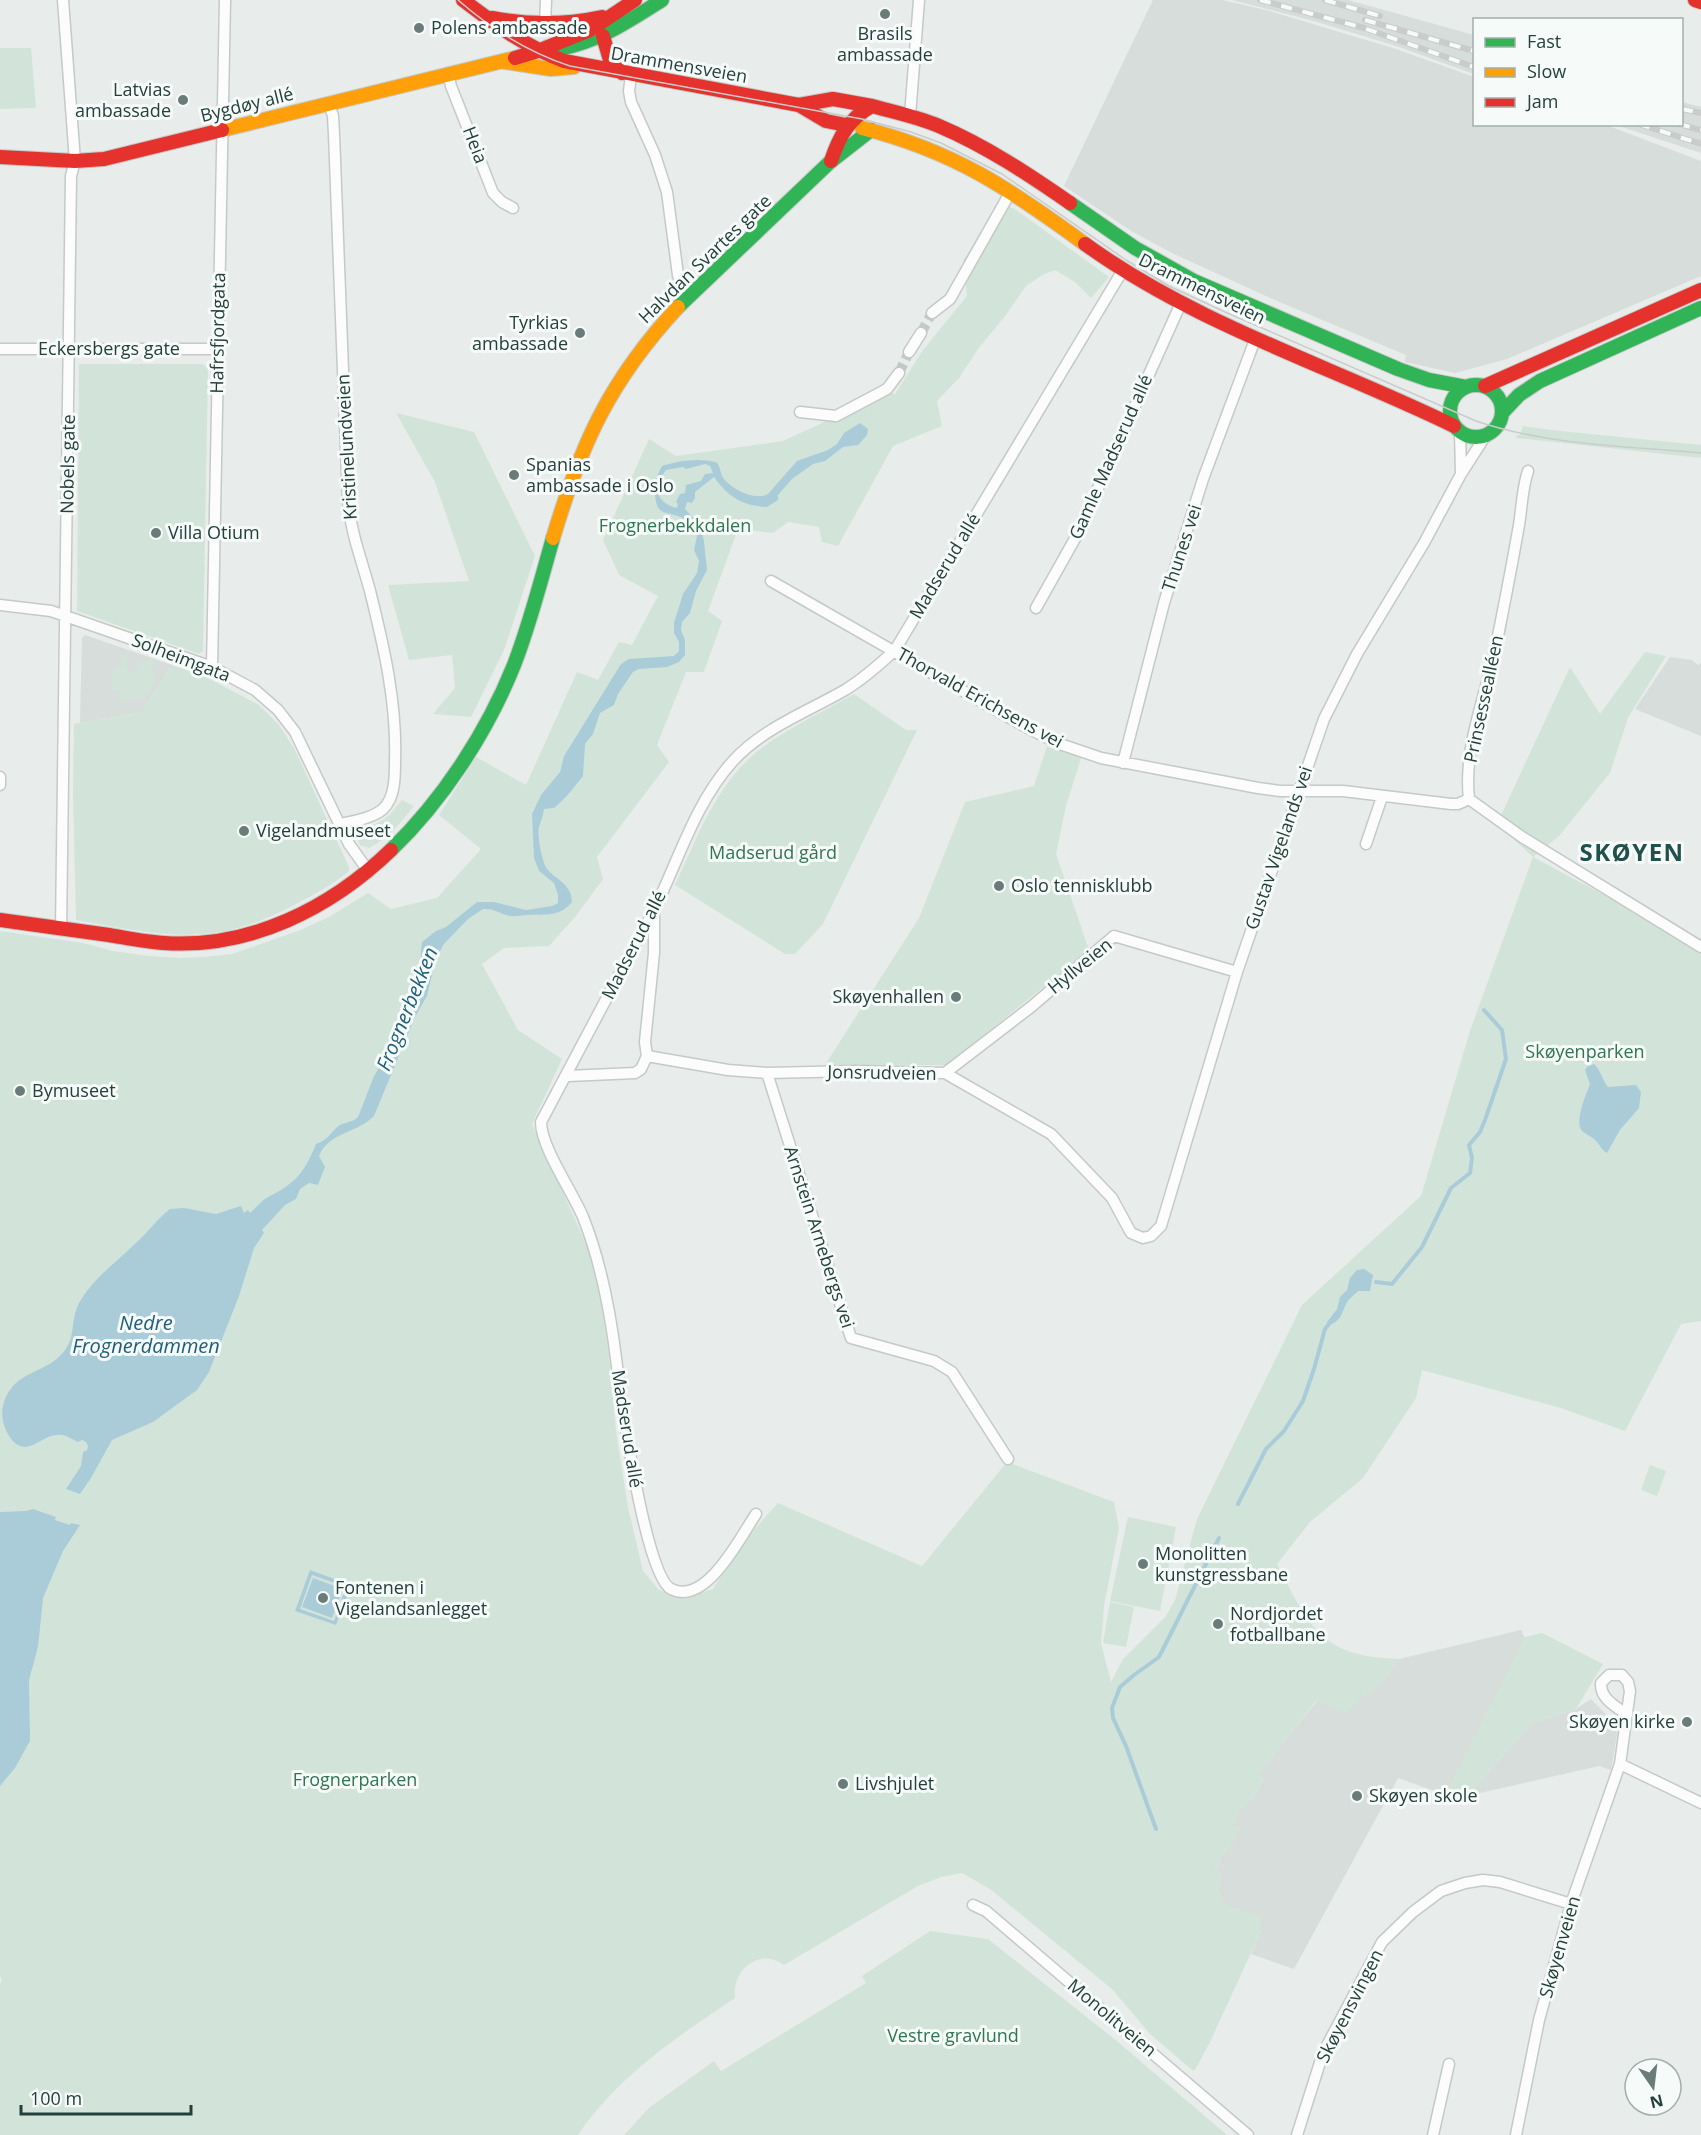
<svg xmlns="http://www.w3.org/2000/svg" width="1701" height="2135" font-family="'Open Sans',sans-serif">
  <style>
    .built { fill: #d6dddb }
    .green { fill: #d2e4da }
    .water { fill: #aaccd8; fill-rule: evenodd }
    .lines { fill: none; stroke-linecap: round; stroke-linejoin: round }
    .stream { stroke: #aaccd8; stroke-width: 4 }
    .street-tunnel { stroke: #c1cac7; stroke-width: 10; stroke-dasharray: 10 5; stroke-linecap: butt }
    .street-casing { stroke: #c5c9c7; stroke-width: 13 }
    .fast-casing { stroke: #c3c9c8; stroke-width: 16 }
    .slow-casing { stroke: #c3c9c8; stroke-width: 16 }
    .jam-casing { stroke: #c3c9c8; stroke-width: 16 }
    .street { stroke: #fcfcfc; stroke-width: 10 }
    .fast { stroke: #30b455; stroke-width: 14 }
    .slow { stroke: #ff9f0a; stroke-width: 14 }
    .jam { stroke: #e5322d; stroke-width: 14 }
    .tram { stroke: #c9cccb; stroke-width: 1.5 }
    .rail-casing { stroke: #c9cccb; stroke-width: 6 }
    .rail { stroke: #f6faf9; stroke-width: 4; stroke-dasharray: 11; stroke-linecap: butt }
    .poi-dot { fill: #697c79; stroke: #f6faf9; stroke-width: 2 }
    .labels { text-anchor: middle; stroke-width: 6; stroke-linejoin: round; paint-order: stroke }
    .poi-label { font-size: 18px; fill: #25403c; stroke: #f6faf9; text-anchor: start }
    .street-label { font-size: 18px; fill: #25403c; stroke: #f6faf9 }
    .park-label { font-size: 18px; fill: #307554; stroke: #f6faf9 }
    .water-label { font-size: 20px; font-style: italic; fill: #205f7a; stroke: #f6faf9 }
    .district-label { font-size: 24px; font-weight: bold; letter-spacing: 1.5px; fill: #21514c; stroke: #f6faf9 }
  </style>
  <rect width="100%" height="100%" fill="#e8ecea"/>
  <path class="built" d="M 1153,0 L 1222,0 L 1266,10 L 1393,48 L 1474,77 L 1474,124 L 1606,125 L 1701,161 L 1701,276 L 1507,359 L 1455,373 L 1405,362 L 1406,355 L 1277,301 L 1172,253 L 1133,232 L 1064,186 Z
    M 1232,0 L 1348,0 L 1474,35 L 1474,74 L 1396,46 L 1314,21 Z
    M 1682,102 L 1701,107 L 1701,153 L 1616,125 L 1682,124 Z
    M 85,635 L 172,665 L 142,712 L 80,723 L 82,638 Z
    M 1670,657 L 1692,660 L 1698,665 L 1701,663 L 1701,736 L 1635,709 Z
    M 1521,1630 L 1525,1638 L 1446,1795 L 1398,1778 L 1294,1969 L 1251,1954 L 1261,1931 L 1238,1909 L 1227,1907 L 1221,1899 L 1215,1874 L 1221,1856 L 1233,1843 L 1239,1828 L 1231,1826 L 1240,1810 L 1253,1798 L 1264,1779 L 1257,1775 L 1317,1701 L 1385,1679 L 1399,1659 Z
    M 1591,1699 L 1615,1724 L 1617,1734 L 1611,1770 L 1599,1766 L 1467,1796 L 1532,1723 L 1576,1709 Z"/>
  <path class="green" d="M 0,48 L 31,48 L 36,108 L 0,109 Z
    M 1000,202 L 1015,209 L 1109,277 L 1091,298 L 1075,282 L 1055,270 L 1044,274 L 1026,286 L 1006,315 L 978,349 L 959,378 L 937,401 L 942,426 L 893,446 L 838,546 L 822,542 L 819,527 L 788,522 L 773,533 L 738,529 L 708,611 L 722,621 L 704,672 L 686,672 L 657,745 L 669,762 L 597,857 L 603,879 L 576,916 L 549,946 L 504,948 L 482,964 L 518,1030 L 562,1059 L 532,1124 L 587,1246 L 599,1290 L 609,1354 L 616,1431 L 628,1507 L 643,1571 L 659,1590 L 682,1598 L 713,1589 L 743,1542 L 778,1503 L 922,1566 L 1007,1462 L 1114,1502 L 1119,1528 L 1104,1606 L 1101,1643 L 1111,1682 L 1123,1659 L 1166,1616 L 1175,1600 L 1197,1519 L 1302,1305 L 1421,1196 L 1470,1031 L 1533,857 L 1497,824 L 1570,667 L 1600,714 L 1645,652 L 1666,656 L 1628,718 L 1610,773 L 1559,836 L 1533,857 L 1701,947 L 1701,1321 L 1681,1324 L 1625,1431 L 1561,1408 L 1422,1370 L 1416,1398 L 1363,1478 L 1310,1522 L 1277,1564 C 1299,1604 1312,1645 1362,1655 C 1374,1658 1387,1658 1399,1659 L 1385,1679 L 1346,1712 L 1316,1701 L 1258,1775 L 1264,1779 L 1253,1798 L 1240,1810 L 1232,1825 L 1240,1828 L 1233,1843 L 1221,1856 L 1215,1873 L 1222,1874 C 1210,1908 1235,1908 1260,1916 L 1261,1931 L 1210,2042 L 1195,2070 L 1192,2070 L 1150,2034 L 1113,1990 L 990,1889 L 962,1873 L 941,1877 L 918,1886 L 784,1965 C 758,1947 732,1970 735,1998 C 678,2036 617,2077 578,2135 L 0,2135 L 0,1984 L 2,1979 L 0,1976 L 0,931 L 83,943 L 113,951 L 149,956 L 180,958 L 204,957 L 232,954 L 298,931 L 329,917 L 368,893 L 391,909 L 437,898 L 481,849 L 439,815 L 476,757 L 526,785 L 577,672 L 598,680 L 619,642 L 632,645 L 658,596 L 619,575 L 603,540 L 649,439 L 676,456 L 783,441 L 833,418 L 878,388 L 895,394 L 923,350 L 967,296 L 963,261 Z
    M 79,364 L 202,364 L 208,368 L 203,651 L 199,654 L 77,611 Z
    M 396,413 L 474,432 L 535,556 L 504,650 L 471,717 L 433,714 L 455,688 L 452,655 L 409,660 L 388,585 L 469,581 L 435,482 Z
    M 1523,426 L 1560,431 L 1701,445 L 1701,458 L 1516,438 L 1517,435 L 1520,435 Z
    M 122,655 L 129,658 L 126,665 L 128,670 L 136,672 L 140,662 L 156,659 L 152,670 L 156,682 L 146,696 L 122,701 L 120,690 L 112,691 L 113,670 L 118,668 Z
    M 172,665 L 204,676 L 259,705 L 279,725 L 294,748 L 349,867 L 349,871 C 333,885 313,895 294,905 C 212,949 163,935 76,920 L 73,792 L 74,724 L 142,712 Z
    M 854,694 L 906,730 L 917,730 L 823,924 L 795,954 L 785,954 L 675,885 C 696,840 714,790 752,756 C 777,733 823,712 854,694 Z
    M 1047,746 L 1081,758 L 1066,806 L 1056,854 L 1089,950 L 947,1065 L 825,1065 L 919,918 L 965,802 L 1034,786 Z
    M 402,800 L 414,806 C 401,822 388,839 369,848 L 360,845 L 357,838 L 360,829 C 385,821 385,821 402,800 Z
    M 1650,1465 L 1666,1471 L 1657,1496 L 1641,1490 Z
    M 1128,1517 L 1176,1527 L 1160,1611 L 1110,1601 Z
    M 1110,1602 L 1134,1607 L 1126,1647 L 1103,1643 Z
    M 1542,1633 L 1603,1664 L 1576,1709 L 1532,1723 L 1467,1796 L 1446,1795 L 1525,1637 Z
    M 930,1931 L 988,1939 L 1112,2037 L 1227,2135 L 624,2135 L 650,2107 L 714,2061 L 721,2071 L 866,1983 L 862,1976 Z"/>
  <path class="water" d="M 860,423 L 868,429 L 867,435 L 858,445 L 843,447 L 825,461 L 813,464 L 792,479 L 778,495 L 778,500 L 767,507 C 743,506 728,497 714,477 L 695,492 L 695,498 L 692,503 L 687,502 L 685,509 L 700,525 L 704,541 L 707,570 L 696,591 L 690,613 L 682,622 L 681,630 L 685,640 L 685,655 L 679,662 L 667,667 L 639,669 L 633,672 L 618,694 L 614,705 L 600,713 L 593,734 L 585,744 L 583,776 L 567,796 L 554,808 L 544,809 C 543,816 541,821 539,827 C 537,835 542,862 547,869 C 557,880 572,885 572,902 C 560,917 545,914 528,915 C 522,915 515,917 510,916 C 500,914 494,908 483,909 L 468,919 L 443,945 L 435,962 L 427,996 L 415,1017 L 374,1116 C 358,1133 329,1132 319,1156 L 325,1167 L 318,1185 L 309,1183 L 300,1189 L 296,1199 L 285,1205 L 262,1230 L 264,1233 L 254,1248 L 239,1296 L 209,1372 L 197,1390 L 153,1422 L 112,1440 L 91,1478 L 80,1494 L 66,1489 L 81,1466 L 83,1452 L 87,1450 L 88,1446 L 86,1442 L 82,1440 L 78,1442 C 70,1439 66,1434 57,1435 C 41,1435 28,1458 12,1440 C 5,1432 0,1417 3,1406 C 13,1367 48,1377 67,1347 C 75,1334 71,1317 79,1303 C 93,1278 118,1261 138,1241 C 149,1231 159,1217 170,1209 L 184,1208 L 216,1214 L 241,1206 L 244,1213 L 248,1210 L 250,1213 C 256,1208 262,1200 268,1197 C 296,1183 304,1173 316,1144 C 330,1139 330,1132 340,1125 C 346,1122 353,1122 358,1117 L 374,1076 L 392,1047 L 394,1029 L 414,988 L 419,970 L 422,942 L 436,931 L 446,927 L 477,902 L 494,902 L 526,910 L 552,906 L 558,903 L 558,895 L 554,883 L 539,871 L 534,858 L 532,814 L 541,795 L 560,772 L 564,756 L 621,664 L 629,659 L 674,656 L 679,651 L 679,642 L 674,633 L 674,623 L 683,594 L 697,573 L 699,561 L 694,550 L 697,536 C 694,530 691,524 686,520 C 669,509 656,520 655,493 C 655,482 657,475 662,466 C 681,460 697,458 716,462 C 721,467 720,474 724,479 C 733,490 755,501 768,494 L 797,461 L 828,450 L 837,444 L 844,433 ZM 705,464 L 710,466 L 713,473 L 705,474 L 701,481 L 686,485 L 685,493 L 680,494 L 676,502 L 678,504 L 677,508 C 655,503 653,487 666,470 L 683,467 L 686,469 Z
    M 1594,1064 C 1601,1070 1602,1080 1608,1087 L 1636,1085 L 1641,1092 L 1639,1108 L 1620,1130 L 1607,1153 C 1601,1150 1600,1144 1594,1139 C 1591,1136 1585,1134 1582,1131 C 1574,1121 1586,1095 1590,1084 L 1585,1070 L 1587,1067 Z
    M 1364,1269 L 1373,1275 L 1370,1291 L 1358,1291 C 1355,1294 1350,1298 1347,1302 C 1342,1312 1342,1320 1330,1325 L 1327,1322 L 1337,1309 L 1340,1297 L 1347,1290 L 1350,1278 L 1357,1270 Z
    M 33,1509 L 56,1517 L 55,1520 L 70,1525 L 71,1523 L 80,1525 L 63,1551 L 43,1598 L 38,1647 L 29,1680 L 30,1741 L 15,1768 L 0,1786 L 0,1512 L 26,1511 Z
    M 310,1570 L 351,1585 L 336,1625 L 295,1611 ZM 312,1575 L 346,1587 L 334,1621 L 300,1609 Z
    M 313,1578 L 343,1589 L 332,1618 L 302,1607 Z"/>
  <g class="lines">
    <path class="stream" d="M 1376,1282 L 1392,1284 L 1422,1247 L 1451,1188 L 1470,1173 L 1472,1158 L 1469,1145 L 1480,1132 L 1485,1120 L 1506,1059 L 1502,1030 L 1484,1010
      M 1238,1504 L 1266,1449 L 1284,1431 L 1303,1401 L 1314,1369 L 1325,1329 L 1329,1324
      M 1156,1829 L 1126,1746 L 1113,1718 L 1112,1708 L 1120,1687 L 1134,1675 L 1159,1657 L 1219,1538"/>
    <path class="street-tunnel" d="M 921,333 L 932,313
      M 899,373 L 909,352"/>
    <defs>
      <path id="street" d="M 545,25 L 546,0
        M 448,73 L 451,86 L 493,193 L 502,202 L 513,208
        M 631,75 L 629,91 L 631,102 L 655,155 L 667,192 L 678,275 L 681,285 L 688,296
        M 329,104 L 333,116 L 334,134 L 348,502 C 351,533 362,561 370,591 C 384,647 397,703 395,761 C 395,777 395,798 383,809 C 373,818 354,821 341,824
        M 910,116 L 919,0
        M 932,313 L 950,299 L 1011,191
        M 0,349 L 218,349
        M 909,352 L 921,333
        M 800,412 L 836,416 L 887,389 L 899,373
        M 1460,431 L 1461,474
        M 1528,471 C 1522,489 1522,506 1519,525 C 1512,565 1504,606 1496,646 C 1486,696 1463,747 1469,799 L 1522,837 L 1701,947
        M 771,581 L 1026,727 L 1057,743 L 1101,758 L 1258,788 L 1280,791 L 1343,791 L 1451,804 L 1458,804 L 1469,799
        M 0,605 L 51,611 L 212,667 L 255,690 L 278,710 L 295,732 L 349,844 L 369,872
        M 1036,608 L 1077,535 L 1181,303
        M 212,667 L 225,0
        M 1123,763 L 1164,603 L 1203,479 L 1256,337
        M 0,777 L 0,785
        M 1366,844 L 1382,797
        M 61,929 L 71,176 L 75,161 L 63,0
        M 647,1056 L 645,1042 L 654,953 L 654,915
        M 767,1073 L 851,1338 L 934,1361 L 952,1372 L 1008,1459
        M 945,1073 L 1031,1007 L 1114,936 L 1237,972
        M 568,1076 L 635,1073 L 641,1069 L 647,1056 L 728,1070 L 767,1073 L 855,1071 L 945,1073 L 1051,1134 L 1112,1198 L 1131,1233 L 1143,1238 L 1151,1236 L 1161,1226 L 1237,972 L 1324,719 L 1357,654 L 1424,543 L 1461,474 L 1486,435
        M 756,1514 C 741,1536 706,1607 671,1589 C 645,1576 620,1393 616,1358 C 610,1310 601,1262 583,1217 C 572,1191 541,1147 541,1122 L 637,941 C 673,884 687,812 733,761 C 763,728 807,712 845,690 C 863,679 879,665 895,650 L 1123,270
        M 1620,1764 L 1701,1803
        M 973,1905 L 986,1911 L 1248,2135
        M 1297,2135 L 1323,2053 L 1382,1942 L 1413,1912 L 1441,1891 L 1465,1883 L 1483,1880 L 1500,1882 L 1571,1904
        M 1433,2135 L 1449,2064
        M 1516,2135 L 1539,2020 L 1571,1904 L 1620,1764 L 1630,1691 L 1628,1682 L 1622,1675 L 1609,1675 L 1601,1683 C 1600,1699 1616,1706 1627,1715"/>
      <path id="fast" d="M 559,49 C 598,42 629,21 662,0
        M 1070,203 L 1135,248 L 1194,281 L 1398,369 L 1429,380 L 1466,387
        M 678,307 L 830,162 L 871,130
        M1450 411a26 26 0 1 1 52 0a26 26 0 1 1-52 0Z
        M 1503,412 L 1519,395 L 1540,381 L 1701,308
        M 391,850 C 443,800 487,732 514,665 C 530,624 541,580 553,538"/>
      <path id="slow" d="M 505,62 L 551,69 L 574,67
        M 862,128 C 954,151 1010,189 1085,244
        M 222,130 L 515,58
        M 553,538 C 581,444 610,380 678,307"/>
      <path id="jam" d="M 463,0 C 497,26 523,45 564,61 L 799,105 L 826,121 L 846,125
        M 1695,0 L 1701,2
        M 492,18 C 529,25 565,25 602,17
        M 603,36 L 610,60 L 622,73
        M 515,58 L 538,51 L 590,30 L 635,0
        M 799,105 L 833,99 L 872,106
        M 0,157 L 75,161 L 104,159 L 222,130
        M 831,161 C 839,137 849,118 872,106 C 894,112 918,117 939,126 C 986,146 1028,174 1070,203
        M 1085,244 C 1197,325 1331,366 1454,426
        M 1485,386 L 1701,290
        M 0,920 C 36,925 73,930 109,935 C 127,938 146,942 164,943 C 250,949 331,908 391,850"/>
    </defs>
    <use href="#street" class="street-casing"/>
    <use href="#fast" class="fast-casing"/>
    <use href="#slow" class="slow-casing"/>
    <use href="#jam" class="jam-casing"/>
    <use href="#street" class="street"/>
    <use href="#fast" class="fast"/>
    <use href="#slow" class="slow"/>
    <use href="#jam" class="jam"/>
    <path class="tram" d="M 458,0 C 491,29 528,52 570,66 L 862,119 L 911,132 L 941,143 L 1002,174 L 1126,260 L 1169,286 L 1225,312 L 1476,421 C 1546,445 1627,446 1701,453"/>
    <defs>
      <path id="rail" d="M 1260,0 L 1364,28 L 1474,67
        M 1325,0 L 1380,16
        M 1365,20 L 1474,51
        M 1682,109 L 1701,113
        M 1639,124 L 1701,144
        M 1679,124 L 1701,130"/>
    </defs>
    <use href="#rail" class="rail-casing"/>
    <use href="#rail" class="rail"/>
  </g>
  <g class="poi-dot">
    <circle cx="885" cy="14" r="6"/>
    <circle cx="419" cy="28" r="6"/>
    <circle cx="183" cy="100" r="6"/>
    <circle cx="580" cy="333" r="6"/>
    <circle cx="514" cy="475" r="6"/>
    <circle cx="156" cy="533" r="6"/>
    <circle cx="244" cy="831" r="6"/>
    <circle cx="999" cy="886" r="6"/>
    <circle cx="956" cy="997" r="6"/>
    <circle cx="20" cy="1091" r="6"/>
    <circle cx="1143" cy="1564" r="6"/>
    <circle cx="323" cy="1598" r="6"/>
    <circle cx="1218" cy="1624" r="6"/>
    <circle cx="1687" cy="1722" r="6"/>
    <circle cx="843" cy="1784" r="6"/>
    <circle cx="1357" cy="1796" r="6"/>
  </g>
  <g class="labels">
    <g class="poi-label">
      <text x="431" y="34">Polens ambassade</text>
      <text x="885" y="40" text-anchor="middle">Brasils<tspan x="885" dy="21">ambassade</tspan></text>
      <text x="171" y="96" text-anchor="end">Latvias<tspan x="171" dy="21">ambassade</tspan></text>
      <text x="568" y="329" text-anchor="end">Tyrkias<tspan x="568" dy="21">ambassade</tspan></text>
      <text x="526" y="471">Spanias<tspan x="526" dy="21">ambassade i Oslo</tspan></text>
      <text x="168" y="539">Villa Otium</text>
      <text x="256" y="837">Vigelandmuseet</text>
      <text x="1011" y="892">Oslo tennisklubb</text>
      <text x="944" y="1003" text-anchor="end">Skøyenhallen</text>
      <text x="32" y="1097">Bymuseet</text>
      <text x="1155" y="1560">Monolitten<tspan x="1155" dy="21">kunstgressbane</tspan></text>
      <text x="335" y="1594">Fontenen i<tspan x="335" dy="21">Vigelandsanlegget</tspan></text>
      <text x="1230" y="1620">Nordjordet<tspan x="1230" dy="21">fotballbane</tspan></text>
      <text x="1675" y="1728" text-anchor="end">Skøyen kirke</text>
      <text x="855" y="1790">Livshjulet</text>
      <text x="1369" y="1802">Skøyen skole</text>
    </g>
    <g class="street-label">
      <text transform="translate(679 65) rotate(10)" y="6">Drammensveien</text>
      <text transform="translate(247 105) rotate(-14)" y="6">Bygdøy allé</text>
      <text transform="translate(475 145) rotate(69)" y="6">Heia</text>
      <text transform="translate(705 259) rotate(-44)" y="6">Halvdan Svartes gate</text>
      <text transform="translate(1202 289) rotate(26)" y="6">Drammensveien</text>
      <text transform="translate(218 333) rotate(-89)" y="6">Hafrsfjordgata</text>
      <text x="109" y="355">Eckersbergs gate</text>
      <text transform="translate(347 447) rotate(-93)" y="6">Kristinelundveien</text>
      <text transform="translate(1111 457) rotate(-66)" y="6">Gamle Madserud allé</text>
      <text transform="translate(68 464) rotate(-89)" y="6">Nobels gate</text>
      <text transform="translate(1182 548) rotate(-72)" y="6">Thunes vei</text>
      <text transform="translate(945 566) rotate(-59)" y="6">Madserud allé</text>
      <text transform="translate(181 658) rotate(21)" y="6">Solheimgata</text>
      <text transform="translate(980 698) rotate(29)" y="6">Thorvald Erichsens vei</text>
      <text transform="translate(1484 699) rotate(-78)" y="6">Prinsessealléen</text>
      <text transform="translate(1279 848) rotate(-71)" y="6">Gustav Vigelands vei</text>
      <text transform="translate(634 945) rotate(-63)" y="6">Madserud allé</text>
      <text transform="translate(1080 966) rotate(-39)" y="6">Hyllveien</text>
      <text transform="translate(882 1073) rotate(1)" y="6">Jonsrudveien</text>
      <text transform="translate(819 1237) rotate(72)" y="6">Arnstein Arnebergs vei</text>
      <text transform="translate(627 1429) rotate(81)" y="6">Madserud allé</text>
      <text transform="translate(1560 1947) rotate(-74)" y="6">Skøyenveien</text>
      <text transform="translate(1350 2006) rotate(-63)" y="6">Skøyensvingen</text>
      <text transform="translate(1112 2018) rotate(40)" y="6">Monolitveien</text>
    </g>
    <g class="park-label">
      <text x="675" y="532">Frognerbekkdalen</text>
      <text x="773" y="859">Madserud gård</text>
      <text x="1585" y="1058">Skøyenparken</text>
      <text x="355" y="1786">Frognerparken</text>
      <text x="953" y="2042">Vestre gravlund</text>
    </g>
    <g class="water-label">
      <text transform="translate(407 1009) rotate(-68)" y="7">Frognerbekken</text>
      <text x="146" y="1330">Nedre<tspan x="146" dy="23">Frognerdammen</tspan></text>
    </g>
    <g class="district-label">
      <text x="1632" y="861">SKØYEN</text>
    </g>
  </g>
  <rect x="1473" y="18" width="210" height="108" fill="#f6faf9" stroke="#a2b0ad" stroke-width="1.5"/>
  <rect x="1485" y="38" width="30" height="9" fill="#30b455" stroke="#a2b0ad" stroke-width="1.5"/>
  <text x="1527" y="48" font-size="18" fill="#25403c">Fast</text>
  <rect x="1485" y="68" width="30" height="9" fill="#ff9f0a" stroke="#a2b0ad" stroke-width="1.5"/>
  <text x="1527" y="78" font-size="18" fill="#25403c">Slow</text>
  <rect x="1485" y="98" width="30" height="9" fill="#e5322d" stroke="#a2b0ad" stroke-width="1.5"/>
  <text x="1527" y="108" font-size="18" fill="#25403c">Jam</text>
  <g transform="translate(1653 2087) rotate(166)"><circle r="28" fill="#f6faf9" stroke="#a2b0ad" stroke-width="1.5"/>
  <path d="M0-4.5L10 22L0 15L-10 22Z" fill="#697c79"/>
  <text y="-9" font-size="16" font-weight="bold" text-anchor="middle" fill="#25403c">N</text>
  </g>
  <path d="M21 2105v9h170v-9" fill="none" stroke="#25403c" stroke-width="3"/>
  <text x="30" y="2105" font-size="18" fill="#25403c" stroke="#f6faf9" stroke-width="4.5" paint-order="stroke">100 m</text>
</svg>
